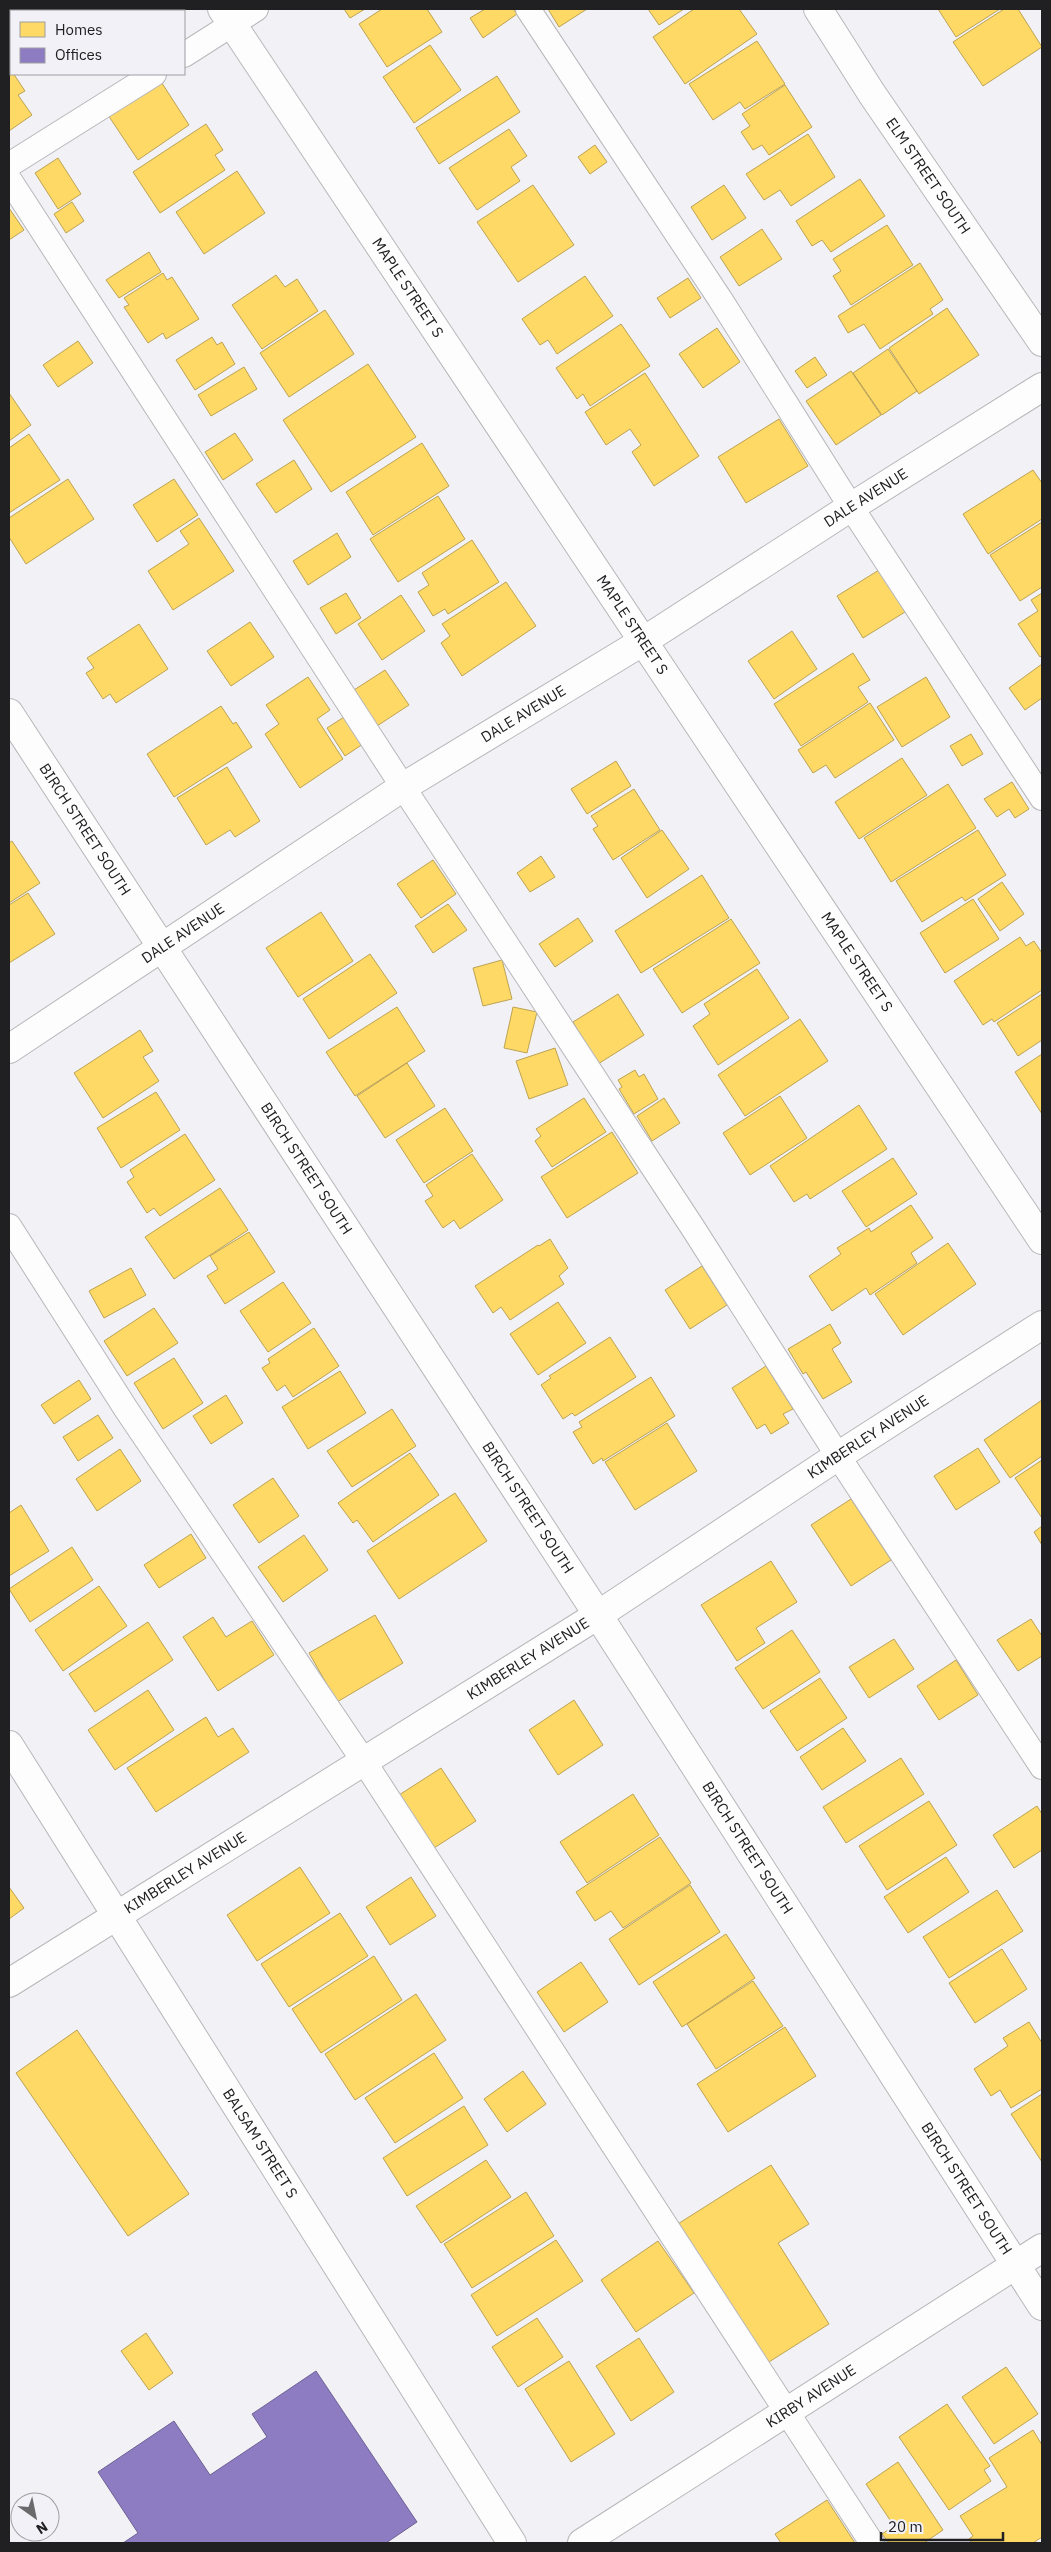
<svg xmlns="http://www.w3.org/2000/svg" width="1051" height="2552" font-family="'IBM Plex Sans',sans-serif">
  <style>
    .homes { fill: #ffd966; stroke: #bca252 }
    .offices { fill: #8e7cc3; stroke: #6d6093 }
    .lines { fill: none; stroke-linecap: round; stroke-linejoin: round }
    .lane-casing { stroke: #b7b7ba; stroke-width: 26 }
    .street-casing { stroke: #b7b7ba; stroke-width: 30 }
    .lane { stroke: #fdfdfe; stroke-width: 24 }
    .street { stroke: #fdfdfe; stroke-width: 28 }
    .labels { text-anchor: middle; stroke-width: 5; stroke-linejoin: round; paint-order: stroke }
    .street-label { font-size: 15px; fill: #202022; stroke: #f1f1f7 }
  </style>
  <rect width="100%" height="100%" fill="#f2f2f6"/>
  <path class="homes" d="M 57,9 L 122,9 L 124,11 L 58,11 Z
    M 344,9 L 365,9 L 350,18 Z
    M 382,9 L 427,9 L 442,32 L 387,67 L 359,24 Z
    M 485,9 L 513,9 L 517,14 L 483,38 L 470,18 Z
    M 548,9 L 587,9 L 559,27 Z
    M 648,9 L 684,9 L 659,25 Z
    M 694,9 L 739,9 L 757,34 L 685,84 L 653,37 Z
    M 938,9 L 1000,9 L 956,37 Z
    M 1004,9 L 1018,9 L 1042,47 L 983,86 L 953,42 Z
    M 757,41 L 785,84 L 745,109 L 740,102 L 713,120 L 689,84 Z
    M 430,45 L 461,90 L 414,123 L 383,77 Z
    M 9,67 L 25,91 L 18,95 L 32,115 L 9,131 Z
    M 497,76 L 520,112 L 439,164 L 416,128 Z
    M 158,77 L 189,125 L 138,160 L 106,112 Z
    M 785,85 L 812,127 L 769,155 L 762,145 L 753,150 L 741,132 L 750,126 L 742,114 Z
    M 206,124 L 223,150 L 215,155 L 225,170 L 160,213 L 133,172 Z
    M 509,129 L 527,156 L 511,167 L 520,181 L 477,210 L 449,168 Z
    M 808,134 L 835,177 L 791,206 L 780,190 L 764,200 L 746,174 Z
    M 595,145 L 607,162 L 590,174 L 578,157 Z
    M 58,158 L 81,194 L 58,209 L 35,173 Z
    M 237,171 L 265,213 L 204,254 L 176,212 Z
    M 860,179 L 885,216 L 831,252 L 822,240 L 812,246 L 796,221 Z
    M 533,185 L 574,245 L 518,282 L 477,222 Z
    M 724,185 L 746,218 L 712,240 L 691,207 Z
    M 72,202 L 84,221 L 66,233 L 54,214 Z
    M 9,208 L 24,230 L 9,240 Z
    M 887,225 L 913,265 L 851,305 L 833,276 L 841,271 L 833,259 Z
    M 762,229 L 782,259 L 739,286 L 720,257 Z
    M 149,252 L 161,272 L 119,298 L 106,280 Z
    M 920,263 L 943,300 L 930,309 L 933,314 L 880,349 L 864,324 L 848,333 L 838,316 Z
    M 163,273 L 167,280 L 172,277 L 199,319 L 166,339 L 163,333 L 148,343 L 124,307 L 129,305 L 124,298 Z
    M 276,275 L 285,287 L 297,279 L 318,311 L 262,349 L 232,305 Z
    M 585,276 L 613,316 L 557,354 L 548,340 L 540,345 L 522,319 Z
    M 688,278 L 701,298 L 670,318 L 657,298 Z
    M 947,308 L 979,355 L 919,394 L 889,348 Z
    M 325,310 L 354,354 L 289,397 L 260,353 Z
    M 621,324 L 650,366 L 590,406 L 583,394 L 577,399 L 556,368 Z
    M 717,328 L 740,362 L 703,388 L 679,354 Z
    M 212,337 L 217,345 L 222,342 L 235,364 L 195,390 L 176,360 Z
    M 78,341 L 93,363 L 58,387 L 43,365 Z
    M 888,349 L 917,391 L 882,415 L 853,373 Z
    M 815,357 L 827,375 L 807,388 L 795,371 Z
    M 368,364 L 416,437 L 331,492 L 283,420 Z
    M 244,367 L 257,389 L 211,416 L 198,395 Z
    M 851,371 L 881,415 L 836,445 L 806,401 Z
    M 645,373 L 699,456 L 654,486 L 632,452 L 641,445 L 630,429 L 606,445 L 585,412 Z
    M 9,393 L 31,425 L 9,441 Z
    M 779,419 L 808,466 L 746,503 L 718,457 Z
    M 235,433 L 253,460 L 223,480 L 205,452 Z
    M 29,434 L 60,480 L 9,513 L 9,448 Z
    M 422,443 L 449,486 L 373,535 L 346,492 Z
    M 294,460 L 312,489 L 276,513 L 256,484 Z
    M 1033,470 L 1042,483 L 1042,519 L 988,554 L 963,514 Z
    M 68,479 L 94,519 L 26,564 L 9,537 L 9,518 Z
    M 174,479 L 198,515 L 157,542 L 133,505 Z
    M 438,496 L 465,539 L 398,582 L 370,539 Z
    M 199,518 L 234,571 L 173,610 L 148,571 L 189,544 L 180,531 Z
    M 1042,522 L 1042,587 L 1020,601 L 990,555 Z
    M 337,533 L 351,557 L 308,585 L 293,561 Z
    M 472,540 L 499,582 L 448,614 L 445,609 L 433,616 L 418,592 L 429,585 L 422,573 Z
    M 879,570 L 905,612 L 863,638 L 837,596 Z
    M 506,582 L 536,626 L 462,676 L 441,643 L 450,636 L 442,624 Z
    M 346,593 L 361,618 L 336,634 L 320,608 Z
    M 1042,593 L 1042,655 L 1040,657 L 1018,624 L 1038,611 L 1031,600 Z
    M 401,595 L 425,631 L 382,660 L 358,624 Z
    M 250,622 L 274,657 L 231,686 L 207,651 Z
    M 139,624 L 168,669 L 116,703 L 110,694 L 103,699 L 86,673 L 94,668 L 87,658 Z
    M 792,631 L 817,669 L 774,699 L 748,661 Z
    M 853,653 L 870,680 L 858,687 L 868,702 L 801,746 L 774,704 Z
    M 1042,664 L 1042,698 L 1025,710 L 1009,688 Z
    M 385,670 L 409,705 L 377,726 L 354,690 Z
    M 308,677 L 330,710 L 317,719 L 343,759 L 300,788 L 265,734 L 279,724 L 266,705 Z
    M 926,677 L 950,717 L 902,747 L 877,707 Z
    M 870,703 L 894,740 L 835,778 L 826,765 L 813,773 L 798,750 Z
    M 221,706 L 233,724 L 236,722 L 252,747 L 174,797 L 147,754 Z
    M 344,717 L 363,744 L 345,756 L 327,728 Z
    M 971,734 L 983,754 L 962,766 L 950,746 Z
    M 902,758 L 927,795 L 859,839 L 835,802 Z
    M 616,761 L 631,786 L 587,814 L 571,789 Z
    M 227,767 L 260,821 L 235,837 L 230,830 L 206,845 L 177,798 Z
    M 1012,782 L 1029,809 L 1015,818 L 1009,809 L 997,817 L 984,799 Z
    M 948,784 L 976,828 L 891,882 L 864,838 Z
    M 634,789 L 660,830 L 613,860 L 593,829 L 598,826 L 591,816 Z
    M 662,830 L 689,869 L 647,898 L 621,858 Z
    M 978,830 L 1006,875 L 965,901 L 962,897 L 922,922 L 896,881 Z
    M 12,841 L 40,883 L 9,903 L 9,843 Z
    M 541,856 L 555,877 L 530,892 L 517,873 Z
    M 433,860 L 456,894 L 421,918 L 397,884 Z
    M 702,875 L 729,918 L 641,973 L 615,931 Z
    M 1002,882 L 1024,914 L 1000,931 L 978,899 Z
    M 28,893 L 55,934 L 9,963 L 9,905 Z
    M 973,899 L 999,939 L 945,973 L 920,933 Z
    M 448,904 L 467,930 L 433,953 L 415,926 Z
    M 321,912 L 353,961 L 298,997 L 266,948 Z
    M 578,918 L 593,941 L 555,967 L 539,944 Z
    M 731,919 L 760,963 L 682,1013 L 653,969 Z
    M 1020,937 L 1026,946 L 1034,941 L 1042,953 L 1042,990 L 994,1022 L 992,1019 L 983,1025 L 954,981 Z
    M 370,954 L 397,993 L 329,1039 L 303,999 Z
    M 502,960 L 512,999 L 483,1006 L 473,968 Z
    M 757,969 L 789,1018 L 718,1065 L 693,1026 L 710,1014 L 704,1004 Z
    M 618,994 L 644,1035 L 598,1064 L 573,1022 Z
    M 1042,994 L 1042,1040 L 1018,1056 L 997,1023 Z
    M 397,1007 L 425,1051 L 355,1096 L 326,1052 Z
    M 513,1007 L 537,1012 L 527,1053 L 504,1048 Z
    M 800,1019 L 828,1061 L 745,1116 L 718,1075 Z
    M 140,1030 L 153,1051 L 143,1057 L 159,1081 L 103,1118 L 74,1073 Z
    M 555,1048 L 568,1085 L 529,1099 L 516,1061 Z
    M 1042,1054 L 1042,1114 L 1015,1072 Z
    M 407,1063 L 435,1106 L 385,1138 L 357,1096 Z
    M 635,1070 L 639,1077 L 644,1074 L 658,1099 L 634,1114 L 619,1089 L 622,1087 L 618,1080 Z
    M 156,1092 L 180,1130 L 121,1168 L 97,1128 Z
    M 780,1096 L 807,1138 L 750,1175 L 723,1133 Z
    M 584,1098 L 606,1132 L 552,1167 L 535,1141 L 541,1136 L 536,1129 Z
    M 664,1098 L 680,1123 L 652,1141 L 637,1116 Z
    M 859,1105 L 887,1149 L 810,1199 L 807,1194 L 794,1202 L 770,1166 Z
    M 445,1108 L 473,1151 L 424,1183 L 396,1140 Z
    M 612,1132 L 638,1173 L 567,1218 L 541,1177 Z
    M 185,1134 L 215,1180 L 160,1216 L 154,1208 L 147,1213 L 127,1182 L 134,1177 L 130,1170 Z
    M 472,1154 L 503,1200 L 460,1229 L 454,1220 L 443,1228 L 425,1201 L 433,1196 L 426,1185 Z
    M 893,1158 L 917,1194 L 866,1227 L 842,1191 Z
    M 220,1188 L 248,1230 L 174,1279 L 145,1237 Z
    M 911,1205 L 933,1238 L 911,1253 L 917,1263 L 870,1295 L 866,1288 L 832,1311 L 809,1276 L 841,1254 L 837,1248 L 869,1228 L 871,1232 Z
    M 249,1232 L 275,1272 L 225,1304 L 207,1276 L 218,1269 L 210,1256 Z
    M 550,1239 L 568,1268 L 559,1276 L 564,1284 L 510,1320 L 501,1307 L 493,1313 L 475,1286 L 538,1245 L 539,1246 Z
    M 948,1243 L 976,1284 L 903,1335 L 875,1294 Z
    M 702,1266 L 727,1305 L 690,1329 L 665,1290 Z
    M 131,1268 L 146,1295 L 104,1318 L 89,1291 Z
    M 283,1282 L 311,1323 L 268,1352 L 240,1311 Z
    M 558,1302 L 586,1343 L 538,1375 L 510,1334 Z
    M 154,1308 L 178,1343 L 127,1376 L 104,1341 Z
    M 830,1324 L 841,1343 L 832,1349 L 852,1382 L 823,1399 L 806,1372 L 803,1374 L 788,1349 Z
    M 314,1328 L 339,1366 L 293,1397 L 285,1385 L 277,1391 L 262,1368 L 270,1363 L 268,1359 Z
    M 610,1337 L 636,1377 L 575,1416 L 572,1413 L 563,1419 L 541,1385 L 551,1378 L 549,1376 Z
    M 174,1358 L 203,1403 L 163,1429 L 134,1383 Z
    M 766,1366 L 793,1409 L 783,1414 L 789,1423 L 771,1434 L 765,1424 L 757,1429 L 732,1388 Z
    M 340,1371 L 366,1413 L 308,1449 L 282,1407 Z
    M 651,1377 L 675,1416 L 603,1461 L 602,1458 L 593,1464 L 573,1432 L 582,1427 L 579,1422 Z
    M 79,1380 L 91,1399 L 54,1424 L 41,1405 Z
    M 226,1395 L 243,1423 L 211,1444 L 193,1416 Z
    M 1042,1400 L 1042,1456 L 1010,1478 L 984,1440 Z
    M 392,1409 L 416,1446 L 352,1487 L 327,1451 Z
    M 98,1415 L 113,1438 L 78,1461 L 63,1437 Z
    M 667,1423 L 697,1471 L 635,1510 L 605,1462 Z
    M 978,1448 L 1000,1482 L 956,1510 L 934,1476 Z
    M 120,1449 L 141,1481 L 97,1511 L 76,1479 Z
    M 410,1453 L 439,1495 L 373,1542 L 357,1520 L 353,1523 L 338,1503 Z
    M 1042,1460 L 1042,1518 L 1015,1478 Z
    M 273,1478 L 299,1516 L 259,1543 L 233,1505 Z
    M 455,1493 L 487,1541 L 399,1599 L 367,1551 Z
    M 851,1499 L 891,1560 L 851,1586 L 811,1525 Z
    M 21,1505 L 49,1551 L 9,1576 L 9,1513 Z
    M 1042,1526 L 1042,1545 L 1034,1532 Z
    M 191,1534 L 206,1558 L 159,1588 L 144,1565 Z
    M 304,1535 L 328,1570 L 283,1602 L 258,1567 Z
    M 72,1547 L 93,1580 L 30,1622 L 9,1589 Z
    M 771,1561 L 797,1602 L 756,1628 L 765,1643 L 737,1661 L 701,1605 Z
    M 99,1586 L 127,1626 L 63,1671 L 35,1630 Z
    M 375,1615 L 403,1663 L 337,1702 L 309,1653 Z
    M 213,1617 L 226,1637 L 252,1621 L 274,1655 L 218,1691 L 183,1637 Z
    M 1031,1619 L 1042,1636 L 1042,1656 L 1018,1671 L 997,1640 Z
    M 148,1622 L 173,1660 L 95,1712 L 69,1674 Z
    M 792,1630 L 820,1672 L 763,1709 L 735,1668 Z
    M 894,1639 L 914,1669 L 869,1698 L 849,1667 Z
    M 956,1660 L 978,1695 L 939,1720 L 917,1686 Z
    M 820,1678 L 847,1718 L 797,1751 L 770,1711 Z
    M 148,1690 L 174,1730 L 115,1770 L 88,1730 Z
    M 574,1700 L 603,1745 L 558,1775 L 529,1730 Z
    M 206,1717 L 218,1737 L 233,1728 L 249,1752 L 156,1812 L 127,1768 Z
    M 843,1728 L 866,1761 L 822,1790 L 800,1757 Z
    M 901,1758 L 924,1794 L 846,1843 L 823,1807 Z
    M 441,1768 L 476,1821 L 434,1848 L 399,1795 Z
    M 633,1794 L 659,1835 L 587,1883 L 560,1842 Z
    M 929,1801 L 957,1845 L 887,1890 L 859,1846 Z
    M 1037,1806 L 1042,1814 L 1042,1850 L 1014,1868 L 993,1835 Z
    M 660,1837 L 691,1883 L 623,1928 L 611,1911 L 595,1921 L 576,1892 Z
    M 946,1857 L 969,1892 L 908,1933 L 884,1897 Z
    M 300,1867 L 330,1913 L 257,1961 L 227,1915 Z
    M 411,1877 L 436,1916 L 390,1945 L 366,1907 Z
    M 690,1885 L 720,1932 L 639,1985 L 609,1939 Z
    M 9,1887 L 24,1908 L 9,1919 Z
    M 997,1890 L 1023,1931 L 949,1978 L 923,1937 Z
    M 340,1913 L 368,1956 L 289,2007 L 261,1964 Z
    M 726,1934 L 755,1978 L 682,2027 L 653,1982 Z
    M 1002,1949 L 1027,1989 L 975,2023 L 949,1983 Z
    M 374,1956 L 402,2000 L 321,2053 L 292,2009 Z
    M 581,1962 L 608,2002 L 564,2032 L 537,1992 Z
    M 753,1981 L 783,2026 L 716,2069 L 687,2024 Z
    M 416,1994 L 446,2040 L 355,2100 L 325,2054 Z
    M 1029,2022 L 1042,2043 L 1042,2089 L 1011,2108 L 1000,2090 L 991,2096 L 974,2069 L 1008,2046 L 1003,2038 Z
    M 785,2027 L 816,2076 L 728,2132 L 697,2084 Z
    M 77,2030 L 189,2194 L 128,2236 L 16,2073 Z
    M 434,2053 L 463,2098 L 395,2143 L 365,2098 Z
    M 523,2071 L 546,2104 L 507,2132 L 484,2099 Z
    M 1042,2094 L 1042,2162 L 1011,2114 Z
    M 464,2106 L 488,2145 L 407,2196 L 383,2158 Z
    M 486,2160 L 511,2197 L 441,2243 L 416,2206 Z
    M 771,2165 L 809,2224 L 778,2243 L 829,2324 L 761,2367 L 673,2227 Z
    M 526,2192 L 554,2236 L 472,2288 L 444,2244 Z
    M 556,2240 L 583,2281 L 497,2336 L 471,2295 Z
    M 658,2241 L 694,2293 L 636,2332 L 601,2280 Z
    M 537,2318 L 563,2357 L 518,2387 L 492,2347 Z
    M 146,2333 L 173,2373 L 149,2390 L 121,2351 Z
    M 639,2338 L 674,2392 L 631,2421 L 596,2366 Z
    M 569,2361 L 615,2434 L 571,2462 L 525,2389 Z
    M 1006,2367 L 1038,2414 L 994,2444 L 962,2397 Z
    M 947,2404 L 990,2466 L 984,2470 L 991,2481 L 949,2510 L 899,2437 Z
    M 1033,2430 L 1042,2445 L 1042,2537 L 1033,2543 L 972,2543 L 969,2539 L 973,2536 L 960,2516 L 1007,2487 L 989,2458 Z
    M 898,2462 L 943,2530 L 924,2543 L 889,2543 L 882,2534 L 894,2526 L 866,2484 Z
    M 827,2500 L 855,2543 L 781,2543 L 775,2534 Z"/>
  <path class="offices" d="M 316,2371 L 417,2522 L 386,2543 L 123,2543 L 138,2533 L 98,2472 L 174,2421 L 210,2475 L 267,2437 L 252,2414 Z"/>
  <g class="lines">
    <defs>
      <path id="lane" d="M 528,9 L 720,299 L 851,507 L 1042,798
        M 184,55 L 256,9
        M 9,165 L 154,74
        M 9,179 L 403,787 L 693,1228 L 838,1456 L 1042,1767
        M 9,1226 L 126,1409 L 365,1763 L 872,2543"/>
      <g id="street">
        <path id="s1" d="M 222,9 L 1042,1240"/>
        <path id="s2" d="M 818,9 L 872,94 L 1042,342"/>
        <path id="s3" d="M 9,713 L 598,1615 L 1042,2306"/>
        <path id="s4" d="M 9,1049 L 403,787 L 642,642 L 851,507 L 1042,387"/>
        <path id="s5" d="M 9,1745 L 512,2543"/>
        <path id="s6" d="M 9,1983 L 598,1615 L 838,1456 L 1042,1325"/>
        <path id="s7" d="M 582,2543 L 1042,2248"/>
      </g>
    </defs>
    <use href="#lane" class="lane-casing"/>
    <use href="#street" class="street-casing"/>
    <use href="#lane" class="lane"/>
    <use href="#street" class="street"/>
  </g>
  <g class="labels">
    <g class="street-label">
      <text dy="5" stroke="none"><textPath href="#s2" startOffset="200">ELM STREET SOUTH</textPath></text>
      <text dy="5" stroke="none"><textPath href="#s1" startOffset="335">MAPLE STREET S</textPath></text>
      <text dy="5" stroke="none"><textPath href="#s4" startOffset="1019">DALE AVENUE</textPath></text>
      <text dy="5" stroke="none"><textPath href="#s1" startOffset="740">MAPLE STREET S</textPath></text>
      <text dy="5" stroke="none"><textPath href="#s4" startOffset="614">DALE AVENUE</textPath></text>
      <text dy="5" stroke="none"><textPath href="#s3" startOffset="139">BIRCH STREET SOUTH</textPath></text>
      <text dy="5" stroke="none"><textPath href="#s4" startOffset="209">DALE AVENUE</textPath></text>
      <text dy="5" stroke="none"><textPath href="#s1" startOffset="1145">MAPLE STREET S</textPath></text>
      <text dy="5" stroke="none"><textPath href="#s3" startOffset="544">BIRCH STREET SOUTH</textPath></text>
      <text dy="5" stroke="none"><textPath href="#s6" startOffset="1018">KIMBERLEY AVENUE</textPath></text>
      <text dy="5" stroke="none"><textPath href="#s3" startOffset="949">BIRCH STREET SOUTH</textPath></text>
      <text dy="5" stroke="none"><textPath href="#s6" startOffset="612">KIMBERLEY AVENUE</textPath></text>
      <text dy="5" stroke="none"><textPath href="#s3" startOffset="1354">BIRCH STREET SOUTH</textPath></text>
      <text dy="5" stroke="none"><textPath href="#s6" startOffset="208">KIMBERLEY AVENUE</textPath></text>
      <text dy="5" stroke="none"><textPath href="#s5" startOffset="471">BALSAM STREET S</textPath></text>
      <text dy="5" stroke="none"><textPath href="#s3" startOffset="1759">BIRCH STREET SOUTH</textPath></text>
      <text dy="5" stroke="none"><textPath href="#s7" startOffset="272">KIRBY AVENUE</textPath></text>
    </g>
  </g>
  <rect width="1051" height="2552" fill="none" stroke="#202022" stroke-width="20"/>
  <rect x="10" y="10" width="175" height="65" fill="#f1f1f7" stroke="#9d9da2"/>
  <rect x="20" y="22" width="25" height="15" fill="#ffd966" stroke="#9d9da2"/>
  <text x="55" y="35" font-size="15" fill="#202022">Homes</text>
  <rect x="20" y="48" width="25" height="15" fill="#8e7cc3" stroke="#9d9da2"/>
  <text x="55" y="60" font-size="15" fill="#202022">Offices</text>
  <g transform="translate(35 2517) rotate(147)"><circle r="24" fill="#f1f1f7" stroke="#9d9da2"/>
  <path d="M0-4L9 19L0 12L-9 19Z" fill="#6a6a6c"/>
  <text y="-8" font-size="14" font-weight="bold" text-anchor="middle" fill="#202022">N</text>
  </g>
  <path d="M881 2532v8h122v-8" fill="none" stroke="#202022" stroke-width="2.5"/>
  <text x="888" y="2532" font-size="15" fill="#202022" stroke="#f1f1f7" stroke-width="4" paint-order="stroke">20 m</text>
</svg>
